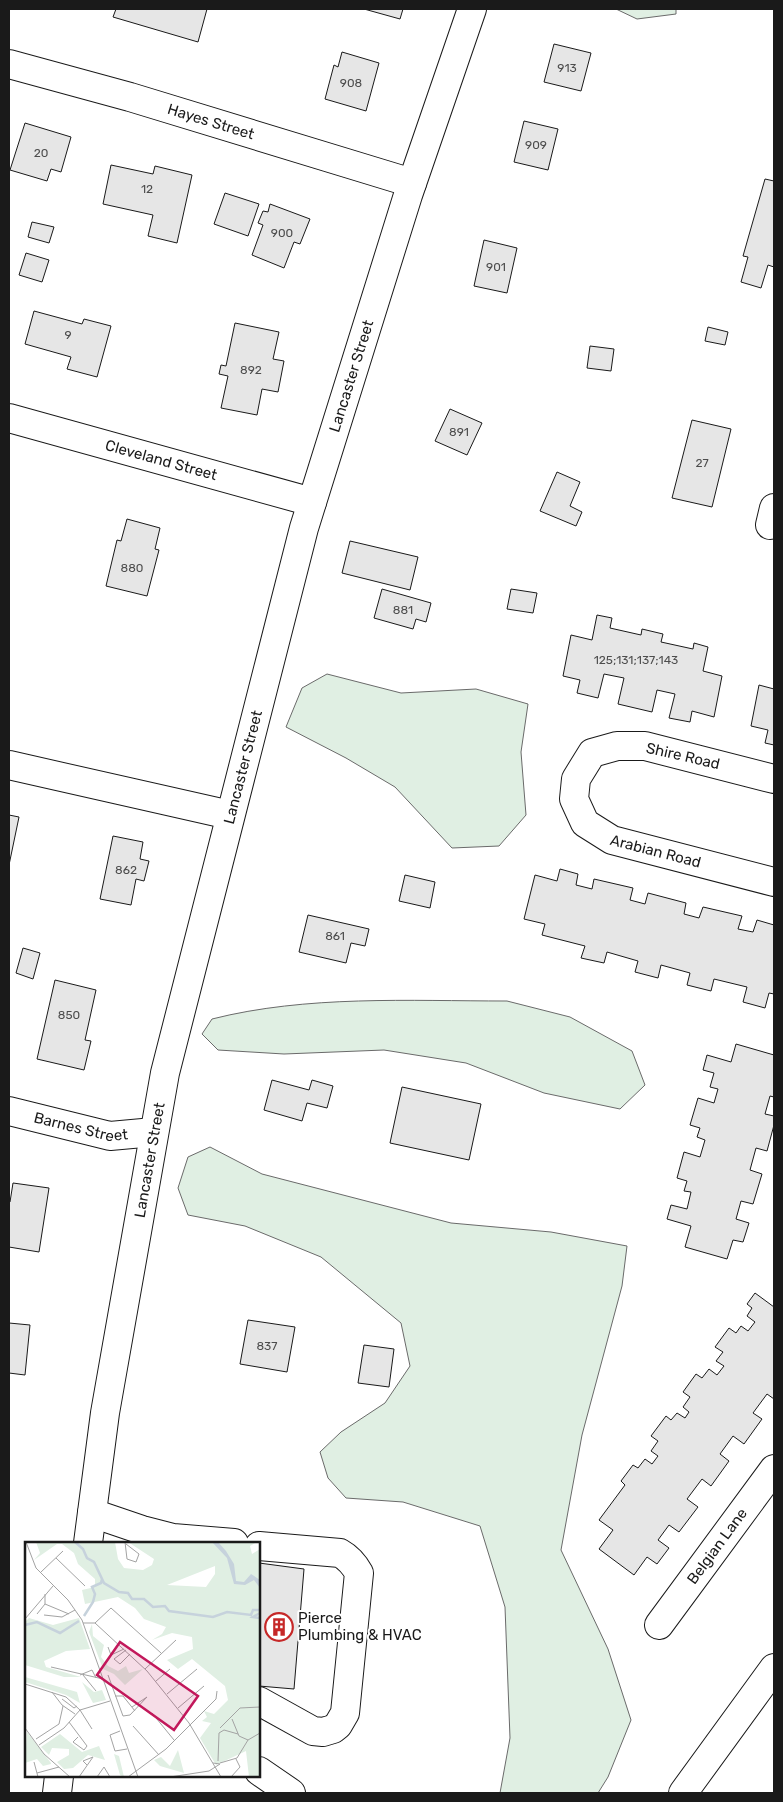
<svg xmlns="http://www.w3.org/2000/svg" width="783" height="1802" font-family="Rubik,sans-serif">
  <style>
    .green { fill: #e0efe3; stroke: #6a6a6a }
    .building { fill: #e6e6e6; stroke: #1a1a1a }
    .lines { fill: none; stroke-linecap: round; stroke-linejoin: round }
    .minor-casing { stroke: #1a1a1a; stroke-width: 30 }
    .major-casing { stroke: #1a1a1a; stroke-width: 30 }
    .minor { stroke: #fff; stroke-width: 28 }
    .major { stroke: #fff; stroke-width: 28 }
    .labels { text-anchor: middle; stroke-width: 4; stroke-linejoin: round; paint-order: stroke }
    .number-label { font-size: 12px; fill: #4d4d4d }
    .street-label { font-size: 15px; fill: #1a1a1a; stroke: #fff }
    .poi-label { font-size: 15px; fill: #1a1a1a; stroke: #fff; text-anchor: start }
    .inset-river { fill: none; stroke: #c6d2dc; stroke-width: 2.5 }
    .inset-road { fill: none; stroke: #a3a3a3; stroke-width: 1 }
    .view { fill: #c2185b; fill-opacity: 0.15; stroke: #c2185b; stroke-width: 2.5 }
    .inset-edge { fill: none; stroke: #1a1a1a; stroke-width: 2.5 }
  </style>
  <rect width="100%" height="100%" fill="#fff"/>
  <path class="green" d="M 616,9 L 676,9 L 676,14 L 637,19 Z
    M 327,674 L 401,693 L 476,689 L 528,704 L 521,752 L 526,815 L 499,846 L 452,848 L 395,787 L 346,758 L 286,727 L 302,688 Z
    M 507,1001 L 570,1017 L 632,1051 L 645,1085 L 620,1109 L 544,1093 L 466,1063 L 384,1050 L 284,1054 L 218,1050 L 202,1034 L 212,1019 C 307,995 409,1001 507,1001 Z
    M 210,1147 L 262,1174 L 451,1223 L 551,1232 L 627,1246 L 622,1286 L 582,1435 L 561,1550 L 608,1649 L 631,1720 L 608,1777 L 598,1793 L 500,1793 L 510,1738 L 505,1607 L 480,1526 L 403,1502 L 346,1498 L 328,1478 L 320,1452 L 341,1432 L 385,1403 L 410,1366 L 401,1323 L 321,1257 L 245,1226 L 188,1215 L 178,1188 L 188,1157 Z"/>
  <path class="building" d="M 116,9 L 207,9 L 198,42 L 113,17 Z
    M 364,9 L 403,9 L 400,19 Z
    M 554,44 L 591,53 L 581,91 L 544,82 Z
    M 342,52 L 379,63 L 366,111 L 325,99 L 334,65 L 338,67 Z
    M 524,121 L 558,129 L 548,170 L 514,162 Z
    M 25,123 L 71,137 L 61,172 L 51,169 L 47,181 L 10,170 Z
    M 111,165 L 153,174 L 155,166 L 192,175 L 177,243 L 148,236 L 153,215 L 103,204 Z
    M 765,179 L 774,181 L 774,267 L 768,265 L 761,288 L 741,282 L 748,257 L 743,256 Z
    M 225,193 L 259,204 L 248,236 L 214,224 Z
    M 270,204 L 310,219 L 300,244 L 294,242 L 284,268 L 252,255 L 263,225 L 258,223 L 263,211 L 268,212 Z
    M 32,222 L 54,227 L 49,243 L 28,237 Z
    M 484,240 L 517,248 L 507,293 L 474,286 Z
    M 26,253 L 49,260 L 42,282 L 19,275 Z
    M 34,311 L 82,324 L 84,319 L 111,326 L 97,377 L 67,369 L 71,357 L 25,344 Z
    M 235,323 L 279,332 L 273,359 L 284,361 L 278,392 L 262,389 L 257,415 L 221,408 L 228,376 L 219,374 L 221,365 L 226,366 Z
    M 708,327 L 728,332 L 725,345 L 705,341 Z
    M 590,346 L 614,349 L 611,371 L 587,368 Z
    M 450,409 L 482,423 L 467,455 L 435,441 Z
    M 692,420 L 731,429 L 712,507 L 672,498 Z
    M 557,472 L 580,482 L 570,506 L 582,512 L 576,526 L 540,511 Z
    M 127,519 L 160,528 L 155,549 L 159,550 L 147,596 L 106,586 L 117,540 L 121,541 Z
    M 350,541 L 418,557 L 410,590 L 342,573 Z
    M 382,589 L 431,603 L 426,622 L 416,619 L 413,629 L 374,618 Z
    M 511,589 L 537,593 L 533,613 L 507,609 Z
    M 597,615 L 612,618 L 610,628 L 641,635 L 642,629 L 663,634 L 661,642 L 693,649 L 694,643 L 708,647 L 703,671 L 722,676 L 714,717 L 692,711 L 690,722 L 669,718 L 675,694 L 657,690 L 652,712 L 618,704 L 624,678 L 604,674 L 598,698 L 577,693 L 580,680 L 563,676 L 571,635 L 592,640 Z
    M 759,685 L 774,689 L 774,745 L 765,743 L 768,730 L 751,726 Z
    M 9,815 L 19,817 L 9,865 Z
    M 113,836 L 143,842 L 140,859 L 149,861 L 144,881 L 136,879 L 131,905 L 100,899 Z
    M 560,869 L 578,874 L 576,885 L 592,889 L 594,879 L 633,888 L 630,900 L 645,904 L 648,893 L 686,903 L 684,914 L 699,918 L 703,907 L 742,916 L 738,929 L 753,932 L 757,920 L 774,925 L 774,994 L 769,993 L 765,1008 L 743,1002 L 747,987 L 714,979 L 711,991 L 687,985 L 690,973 L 661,965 L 658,978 L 635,972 L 638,961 L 607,952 L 604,963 L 581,958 L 585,946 L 542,935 L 545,924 L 524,919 L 535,875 L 557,881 Z
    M 405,875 L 435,882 L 430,908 L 399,901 Z
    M 308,915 L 369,929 L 365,946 L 351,943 L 346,963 L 299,952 Z
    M 23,948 L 40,953 L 33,979 L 16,973 Z
    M 55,980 L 96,990 L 85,1040 L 91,1041 L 84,1070 L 37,1059 Z
    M 736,1044 L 774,1055 L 774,1097 L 770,1096 L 765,1114 L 774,1116 L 774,1125 L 767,1151 L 756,1148 L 750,1170 L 762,1174 L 753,1204 L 741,1201 L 736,1219 L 749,1223 L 743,1242 L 733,1240 L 727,1259 L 685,1247 L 691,1226 L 667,1219 L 671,1205 L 687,1209 L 691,1192 L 684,1191 L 687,1181 L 677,1178 L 684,1152 L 700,1157 L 705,1140 L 697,1137 L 700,1128 L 690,1125 L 698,1098 L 714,1103 L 718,1089 L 710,1087 L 714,1073 L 703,1070 L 707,1055 L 731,1062 Z
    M 272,1080 L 309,1090 L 312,1080 L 333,1086 L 327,1108 L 307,1103 L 302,1121 L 264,1110 Z
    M 402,1087 L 481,1104 L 469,1160 L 390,1143 Z
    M 13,1183 L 49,1188 L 39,1252 L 9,1247 L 9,1202 L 10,1202 Z
    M 755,1293 L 774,1307 L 774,1399 L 767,1394 L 753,1413 L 762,1419 L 744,1444 L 733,1436 L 720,1454 L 729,1461 L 711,1486 L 702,1479 L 687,1499 L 698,1507 L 679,1532 L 669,1525 L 658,1540 L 669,1548 L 657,1564 L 647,1557 L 634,1575 L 599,1549 L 613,1530 L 599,1520 L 625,1485 L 621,1481 L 633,1465 L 638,1468 L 645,1459 L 652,1464 L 658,1456 L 651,1451 L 658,1441 L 651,1436 L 666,1416 L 671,1420 L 677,1413 L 685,1418 L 689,1412 L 683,1407 L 690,1397 L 683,1392 L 696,1374 L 702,1378 L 709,1369 L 717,1375 L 724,1366 L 716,1361 L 723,1352 L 715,1347 L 729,1328 L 736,1333 L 741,1326 L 748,1331 L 755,1322 L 747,1316 L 752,1308 L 747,1304 Z
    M 248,1320 L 295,1327 L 287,1372 L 240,1364 Z
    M 9,1323 L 30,1325 L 25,1375 L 9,1373 Z
    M 364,1345 L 394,1349 L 389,1387 L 358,1383 Z
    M 259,1563 L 304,1569 L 294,1689 L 259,1686 Z"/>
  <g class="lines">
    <defs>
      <g id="minor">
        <path id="s1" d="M 9,64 L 130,97 L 412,183"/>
        <path id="s2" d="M 9,418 L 312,502"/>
        <path d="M 770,525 L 774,508"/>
        <path d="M 9,765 L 230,815"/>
        <path id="s3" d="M 774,779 L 645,746 L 617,746 L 592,753 L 576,779 L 574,799 L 585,823 L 612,840 L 774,882"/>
        <path id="s4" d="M 9,1111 L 110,1136 L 154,1132"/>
        <path d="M 92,1513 L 142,1530 L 173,1538 L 234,1543"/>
        <path id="s5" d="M 88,1543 L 105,1413 L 165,1073 L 304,528 L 408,195 L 472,9"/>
        <path d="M 259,1546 L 340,1553 C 349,1558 354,1564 359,1573 L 345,1713 L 338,1725 L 333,1729 L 323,1732 L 313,1731 L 259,1701"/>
        <path id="s6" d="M 659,1625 L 774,1469"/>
        <path d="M 259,1771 L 291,1793"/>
        <path d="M 57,1793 L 59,1776"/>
      </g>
      <path id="major" d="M 683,1793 L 774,1668"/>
    </defs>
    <use href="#minor" class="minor-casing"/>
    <use href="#major" class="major-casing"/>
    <use href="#minor" class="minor"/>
    <use href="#major" class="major"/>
  </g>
  <defs>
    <symbol id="building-ring" viewBox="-11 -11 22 22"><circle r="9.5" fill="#fff" stroke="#c62828" stroke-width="1.5"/><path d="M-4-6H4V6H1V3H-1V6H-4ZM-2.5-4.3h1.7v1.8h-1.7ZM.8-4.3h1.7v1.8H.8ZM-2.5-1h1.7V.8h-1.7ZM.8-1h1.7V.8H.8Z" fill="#c62828"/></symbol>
  </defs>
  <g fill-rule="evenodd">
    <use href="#building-ring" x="263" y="1611" width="32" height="32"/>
  </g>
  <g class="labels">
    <g class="number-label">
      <text x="567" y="72">913</text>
      <text x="351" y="87">908</text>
      <text x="536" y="149">909</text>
      <text x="41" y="157">20</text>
      <text x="147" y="193">12</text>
      <text x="282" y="237">900</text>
      <text x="496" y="271">901</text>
      <text x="68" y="339">9</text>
      <text x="251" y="374">892</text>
      <text x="459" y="436">891</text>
      <text x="702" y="467">27</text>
      <text x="132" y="572">880</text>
      <text x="403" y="614">881</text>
      <text x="636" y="664">125;131;137;143</text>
      <text x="126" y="874">862</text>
      <text x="335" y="940">861</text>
      <text x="69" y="1019">850</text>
      <text x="267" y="1350">837</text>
    </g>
    <g class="street-label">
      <text dy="5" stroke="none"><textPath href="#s1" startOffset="210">Hayes Street</textPath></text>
      <text dy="5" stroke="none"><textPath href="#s5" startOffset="1198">Lancaster Street</textPath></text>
      <text dy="5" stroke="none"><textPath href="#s2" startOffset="158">Cleveland Street</textPath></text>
      <text transform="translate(683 756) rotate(13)" y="5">Shire Road</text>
      <text dy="5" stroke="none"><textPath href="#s5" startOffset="792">Lancaster Street</textPath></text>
      <text dy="5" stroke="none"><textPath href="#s3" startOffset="341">Arabian Road</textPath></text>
      <text dy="5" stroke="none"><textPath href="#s4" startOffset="74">Barnes Street</textPath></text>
      <text dy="5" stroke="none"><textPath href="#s5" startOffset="388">Lancaster Street</textPath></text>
      <text dy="5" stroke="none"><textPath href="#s6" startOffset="98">Belgian Lane</textPath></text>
    </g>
    <g class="poi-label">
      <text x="298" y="1623">Pierce<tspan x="298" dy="17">Plumbing &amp; HVAC</tspan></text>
    </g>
  </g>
  <g transform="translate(25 1542)">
    <rect width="235" height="235" fill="#fff"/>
    <path d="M 11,0 L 90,0 L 93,17 L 99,26 L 118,28 L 127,23 L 129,17 L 103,0 L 232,0 L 225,4 L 227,12 L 235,7 L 235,235 L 224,235 L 221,209 L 191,223 L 175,196 L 186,181 L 177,179 L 182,175 L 179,169 L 189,172 L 203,158 L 200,144 L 167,117 L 153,127 L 142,118 L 168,107 L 167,95 L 147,91 L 127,98 L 137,92 L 141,85 L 119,77 L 110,66 L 93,55 L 60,62 L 57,48 L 70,45 L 70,37 L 53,22 L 49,11 L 37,2 L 32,2 L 9,18 L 15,11 ZM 190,24 L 190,32 L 181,45 L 142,43 ZM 4,76 L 28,83 L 54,76 L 65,107 L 41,109 L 19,119 L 21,125 L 56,135 L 39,135 L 0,123 L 0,80 ZM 67,82 L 68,94 L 79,103 L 76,115 L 83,124 L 93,129 L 101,124 L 104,131 L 118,127 L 100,143 L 89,132 L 78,127 L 64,90 ZM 0,135 L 52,150 L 55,161 L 41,153 L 0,140 ZM 57,140 L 69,150 L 77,148 L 81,158 L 68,161 ZM 2,190 L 26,221 L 26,222 L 18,224 L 12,217 L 0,221 ZM 35,192 L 57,210 L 74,204 L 80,218 L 63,213 L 48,226 L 39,227 L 32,220 L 44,213 L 44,207 L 27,206 L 24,213 L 16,205 ZM 153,208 L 159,231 L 135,224 L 129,218 L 136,215 L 145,224 ZM 89,212 L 94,214 L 99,235 L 95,233 Z" fill="#e0efe3" fill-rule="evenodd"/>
    <path d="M 187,0 L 193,0 L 201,9 L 209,22 L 211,39 L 219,40 L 226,32 L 235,38 L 235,46 L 229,38 L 220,43 L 209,42 L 202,16 Z" fill="#c6d2dc"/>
    <path class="inset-river" d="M 50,0 L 58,7 L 62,16 L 69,20 L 79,41 L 94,50 L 103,51 L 107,57 L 119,57 L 128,65 L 140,64 L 144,69 L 188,75 L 202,70 L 226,73 L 228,68 L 235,68M 235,71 L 228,75 L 235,76M 59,74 L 68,60 L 70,52 L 67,45 L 76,41 L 77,37M 0,83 L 12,80 L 35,91 L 54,79"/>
    <path class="inset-road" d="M 1,0 L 11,26 L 43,58 L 57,78 L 113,235M 100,0 L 102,17 L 111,20 L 114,12 L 101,2M 31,16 L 60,44M 16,30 L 38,9M 20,62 L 44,72M 12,72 L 20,62 L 20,52M 19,73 L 37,75 L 50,68M 0,77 L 28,44M 58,81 L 70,81 L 122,129 L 164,181 L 196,235M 70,81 L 86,66 L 136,111M 83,105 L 86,113 L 99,107M 101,108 L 89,117 L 95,122 L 105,112M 26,125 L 78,137M 120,127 L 151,98M 55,133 L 67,128 L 71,136M 58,133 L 71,149M 83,133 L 98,174 L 105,173 L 122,155M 131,139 L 145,127M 0,142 L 41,155 L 55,168 L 67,187M 27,150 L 37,163 L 50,172M 142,152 L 172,127M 90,154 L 98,154 L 110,169M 37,157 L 49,166 L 52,164M 107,165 L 122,155M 153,166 L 179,144M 127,171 L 149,198M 207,177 L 214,194 L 223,198M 44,180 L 62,204 L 59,208 L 48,200 L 53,195M 108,184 L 134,213M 0,186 L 19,212 L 45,235M 195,186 L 215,166 L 235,165M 95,189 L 85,193 L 90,209 L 102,207M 11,197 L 34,182 L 38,164M 14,203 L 39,186 L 55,168 L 85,159M 193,219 L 194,191 L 199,188 L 213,192M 9,220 L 13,235M 195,221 L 212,216 L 223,198 L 235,191M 12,231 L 34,225M 54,235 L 68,215 L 58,219 L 62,223M 72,235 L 79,225 L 85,235M 103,235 L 141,207 L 191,157 L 192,149M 145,235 L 184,229 L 195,222 L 188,221M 206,235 L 215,225 L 211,217"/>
    <path class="view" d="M 95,100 L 173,154 L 149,188 L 72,133 Z"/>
    <rect width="235" height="235" class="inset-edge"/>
  </g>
  <rect width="783" height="1802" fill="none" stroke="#1a1a1a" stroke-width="20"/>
</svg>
